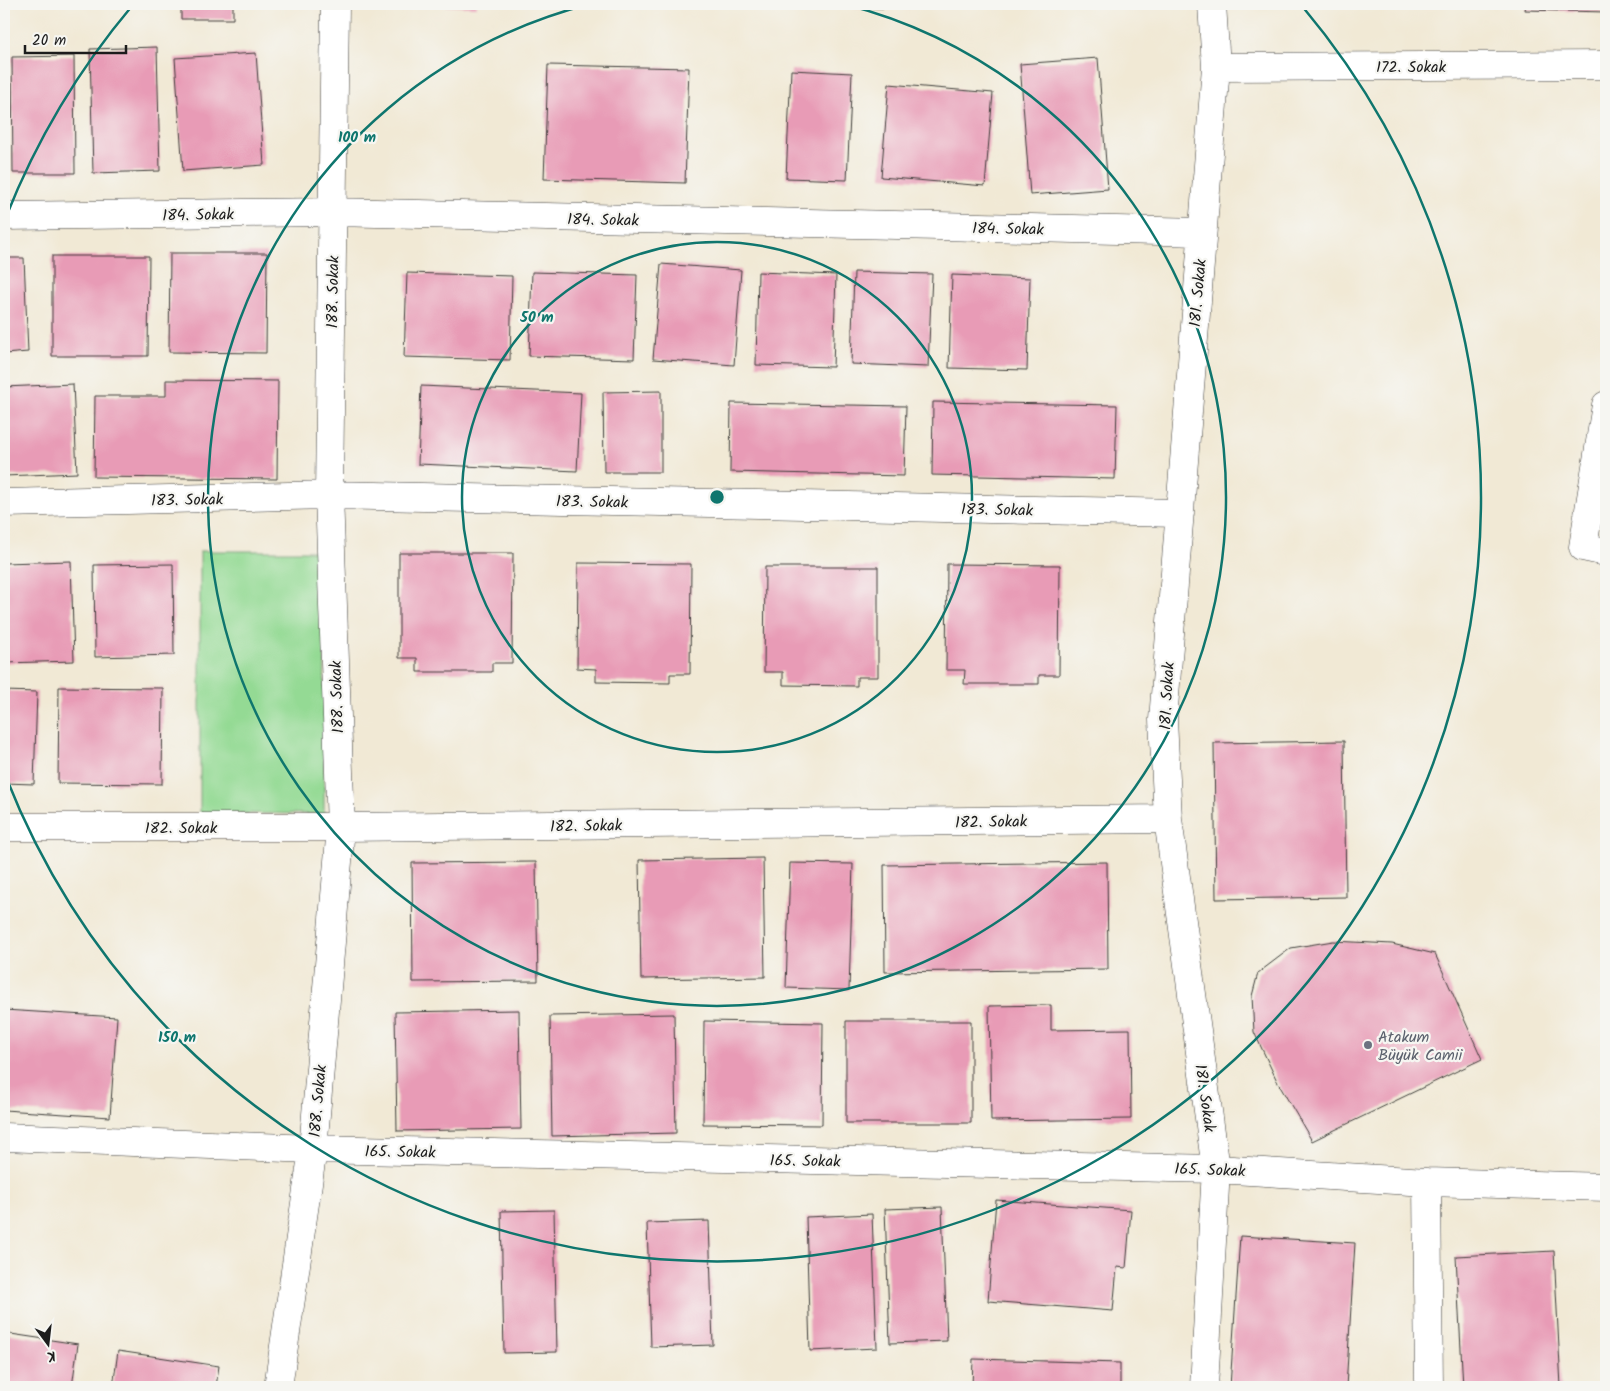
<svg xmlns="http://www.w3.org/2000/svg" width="1610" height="1391" font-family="Kalam,sans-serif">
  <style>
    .green { fill: #94da94; stroke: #587b58 }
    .building { fill: #e89bb6 }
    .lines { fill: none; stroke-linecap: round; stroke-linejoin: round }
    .minor-casing { stroke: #3c3b38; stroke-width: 29 }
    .minor { stroke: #fff; stroke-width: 28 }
    .ring { fill: none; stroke: #0f766e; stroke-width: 2.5 }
    .worship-dot { fill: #6b7280; stroke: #f6f6f2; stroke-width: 2 }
    .labels { text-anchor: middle; stroke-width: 4.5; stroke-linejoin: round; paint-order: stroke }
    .street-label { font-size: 16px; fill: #1c1c1c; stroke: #f6f6f2 }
    .worship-label { font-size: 16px; fill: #5b616d; stroke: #f6f6f2; text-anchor: start }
    .centre { fill: #0f766e; stroke: #f6f6f2; stroke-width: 2.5 }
    .ring-label { font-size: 15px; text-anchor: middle; font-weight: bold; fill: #0f766e; stroke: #f6f6f2; stroke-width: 4.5; stroke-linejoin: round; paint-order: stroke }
  </style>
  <rect width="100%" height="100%" fill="#f6f6f2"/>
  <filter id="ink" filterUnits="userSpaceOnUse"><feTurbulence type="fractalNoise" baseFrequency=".02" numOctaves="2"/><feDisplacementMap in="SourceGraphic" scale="10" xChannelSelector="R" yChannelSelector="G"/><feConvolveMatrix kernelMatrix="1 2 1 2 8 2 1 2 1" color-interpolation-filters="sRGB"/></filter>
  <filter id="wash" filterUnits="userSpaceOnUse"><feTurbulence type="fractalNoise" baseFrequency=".0096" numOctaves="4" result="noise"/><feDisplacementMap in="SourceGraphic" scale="20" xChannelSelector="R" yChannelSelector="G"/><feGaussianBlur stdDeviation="1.12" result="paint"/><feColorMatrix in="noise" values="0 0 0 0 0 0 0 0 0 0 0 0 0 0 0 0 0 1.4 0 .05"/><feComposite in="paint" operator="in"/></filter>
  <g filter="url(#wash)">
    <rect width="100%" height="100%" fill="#f1e9d5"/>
    <path class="green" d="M 200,551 L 325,551 L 324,814 L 200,813 Z"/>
    <g id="blocks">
      <path class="building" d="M 181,4 L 233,4 L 233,19 L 181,19 Z
        M 413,4 L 477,4 L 476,7 L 413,5 Z
        M 848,4 L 909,4 L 909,9 L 848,7 Z
        M 1526,4 L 1606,4 L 1606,12 L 1525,10 Z
        M 157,47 L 160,171 L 93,173 L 90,49 Z
        M 256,53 L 264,165 L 183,171 L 175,58 Z
        M 74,56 L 75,173 L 13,173 L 12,57 Z
        M 1098,58 L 1108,189 L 1030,195 L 1020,64 Z
        M 548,65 L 689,68 L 685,183 L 544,179 Z
        M 791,70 L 852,73 L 847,180 L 786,178 Z
        M 889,84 L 993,93 L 985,186 L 881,177 Z
        M 170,253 L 267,253 L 266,353 L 169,352 Z
        M 52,256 L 149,256 L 148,356 L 52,356 Z
        M 4,258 L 24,258 L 28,352 L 4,354 Z
        M 661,264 L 741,270 L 734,365 L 653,359 Z
        M 532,272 L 637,275 L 634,359 L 529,356 Z
        M 758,272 L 836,275 L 833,367 L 756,365 Z
        M 854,272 L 932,274 L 928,367 L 851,364 Z
        M 407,273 L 512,276 L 510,360 L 404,357 Z
        M 952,275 L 1030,278 L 1027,370 L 949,368 Z
        M 166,380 L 278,381 L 277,479 L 94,477 L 95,396 L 166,396 Z
        M 73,384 L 77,473 L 4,476 L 4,387 Z
        M 421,386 L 581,393 L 577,471 L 418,464 Z
        M 661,391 L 661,472 L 604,472 L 603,392 Z
        M 933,402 L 1117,405 L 1115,479 L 932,475 Z
        M 731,403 L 906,406 L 904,476 L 730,472 Z
        M 399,553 L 513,553 L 512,663 L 492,663 L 492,672 L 417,672 L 417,658 L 399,658 Z
        M 71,561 L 74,661 L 4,663 L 4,563 Z
        M 578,563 L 691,564 L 690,674 L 670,674 L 670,683 L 596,682 L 596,669 L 577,668 Z
        M 173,564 L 174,655 L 95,657 L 94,565 Z
        M 947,564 L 1060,565 L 1059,675 L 1039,675 L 1039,684 L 964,684 L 965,670 L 946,670 Z
        M 765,567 L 878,567 L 878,677 L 857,677 L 857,686 L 783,685 L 783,672 L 764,672 Z
        M 59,687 L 163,688 L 162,784 L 58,783 Z
        M 4,691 L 37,692 L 34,784 L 4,783 Z
        M 1344,741 L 1346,897 L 1216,899 L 1214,743 Z
        M 763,858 L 765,977 L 641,979 L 639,860 Z
        M 536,862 L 538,981 L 413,982 L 412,863 Z
        M 1107,862 L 1108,969 L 885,972 L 884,865 Z
        M 790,863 L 853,864 L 849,990 L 786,988 Z
        M 1333,941 L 1392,944 L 1435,954 L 1482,1059 L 1312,1141 L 1278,1083 L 1254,1032 L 1252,996 L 1258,973 L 1291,948 Z
        M 1051,1005 L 1051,1030 L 1130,1029 L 1131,1119 L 991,1121 L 989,1006 Z
        M 4,1010 L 117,1017 L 110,1117 L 4,1110 Z
        M 519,1010 L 521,1129 L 397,1131 L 395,1012 Z
        M 674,1014 L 676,1133 L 552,1136 L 550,1016 Z
        M 704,1021 L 823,1023 L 822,1125 L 703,1124 Z
        M 846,1021 L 971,1021 L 971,1123 L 846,1123 Z
        M 996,1200 L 1131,1210 L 1126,1268 L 1117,1267 L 1113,1311 L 988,1301 Z
        M 942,1207 L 947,1341 L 890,1343 L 885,1209 Z
        M 554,1210 L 557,1352 L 504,1353 L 501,1211 Z
        M 872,1214 L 877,1348 L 810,1351 L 806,1217 Z
        M 709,1221 L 713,1345 L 651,1347 L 647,1223 Z
        M 1240,1236 L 1355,1243 L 1346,1387 L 1230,1387 Z
        M 1554,1251 L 1561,1387 L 1463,1387 L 1456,1256 Z
        M 4,1333 L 78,1344 L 72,1387 L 4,1387 Z
        M 118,1351 L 219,1366 L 216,1387 L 113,1387 Z
        M 973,1359 L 1120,1363 L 1120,1387 L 972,1387 Z"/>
    </g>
  </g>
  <g filter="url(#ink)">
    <use href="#blocks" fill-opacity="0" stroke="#3c3b38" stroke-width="1"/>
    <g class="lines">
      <defs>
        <path id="minor" d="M 1216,67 L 1606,65
          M 4,216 L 333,212 L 1202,232
          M 1606,405 L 1583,547 L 1606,552
          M 4,503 L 329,495 L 1180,513
          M 4,827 L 341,827 L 1168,819
          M 4,1137 L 313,1149 L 1216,1169 L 1427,1182 L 1606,1187
          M 1427,1182 L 1429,1387
          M 278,1387 L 313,1149 L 341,827 L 329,495 L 335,4
          M 1204,1387 L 1216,1169 L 1168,819 L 1163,720 L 1216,67 L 1212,4"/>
      </defs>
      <use href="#minor" class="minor-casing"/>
      <use href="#minor" class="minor"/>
    </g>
  </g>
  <g class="ring">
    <circle cx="717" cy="497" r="255"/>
    <path d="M844 4A509 509 0 1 1 590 4"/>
    <path d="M6 217A764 764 0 0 1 132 6M1302 6A764 764 0 1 1 6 777"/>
  </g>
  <circle class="worship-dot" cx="1368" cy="1045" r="5"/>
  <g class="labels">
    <g class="street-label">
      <text x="1411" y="72">172. Sokak</text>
      <text transform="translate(198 214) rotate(-1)" y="6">184. Sokak</text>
      <text transform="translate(603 219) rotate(1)" y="6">184. Sokak</text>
      <text transform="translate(1008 228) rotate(1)" y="6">184. Sokak</text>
      <text transform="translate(332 292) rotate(-89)" y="6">188. Sokak</text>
      <text transform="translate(1197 293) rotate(-85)" y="6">181. Sokak</text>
      <text transform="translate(187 499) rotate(-1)" y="6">183. Sokak</text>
      <text transform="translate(592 501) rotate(1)" y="6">183. Sokak</text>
      <text transform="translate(997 509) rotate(1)" y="6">183. Sokak</text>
      <text transform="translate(1166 696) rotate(-87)" y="6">181. Sokak</text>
      <text transform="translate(336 697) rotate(-92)" y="6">188. Sokak</text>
      <text transform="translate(991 821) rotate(-1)" y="6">182. Sokak</text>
      <text transform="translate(586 825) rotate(-1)" y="6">182. Sokak</text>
      <text x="181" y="833">182. Sokak</text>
      <text transform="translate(1206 1098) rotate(82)" y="6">181. Sokak</text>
      <text transform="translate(317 1101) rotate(-85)" y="6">188. Sokak</text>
      <text transform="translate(400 1151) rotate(1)" y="6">165. Sokak</text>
      <text transform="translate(805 1160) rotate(1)" y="6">165. Sokak</text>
      <text transform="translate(1210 1169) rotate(2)" y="6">165. Sokak</text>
    </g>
    <g class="worship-label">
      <text x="1378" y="1042">Atakum<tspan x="1378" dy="18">Büyük Camii</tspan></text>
    </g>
  </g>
  <circle cx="717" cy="497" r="8" class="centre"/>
  <g class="ring-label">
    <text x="357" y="142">100 m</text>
    <text x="537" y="322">50 m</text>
    <text x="177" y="1042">150 m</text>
  </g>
  <rect width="1610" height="1391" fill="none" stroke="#f6f6f2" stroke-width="20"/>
  <g transform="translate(48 1344) rotate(165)" stroke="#f6f6f2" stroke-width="4" paint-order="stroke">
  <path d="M0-4L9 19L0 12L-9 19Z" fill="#1c1c1c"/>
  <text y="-8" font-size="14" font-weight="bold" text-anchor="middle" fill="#1c1c1c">K</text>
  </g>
  <path d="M25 45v8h101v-8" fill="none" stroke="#1c1c1c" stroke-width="2.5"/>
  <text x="32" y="45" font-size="15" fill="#1c1c1c" stroke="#f6f6f2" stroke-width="4" paint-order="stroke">20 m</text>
</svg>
